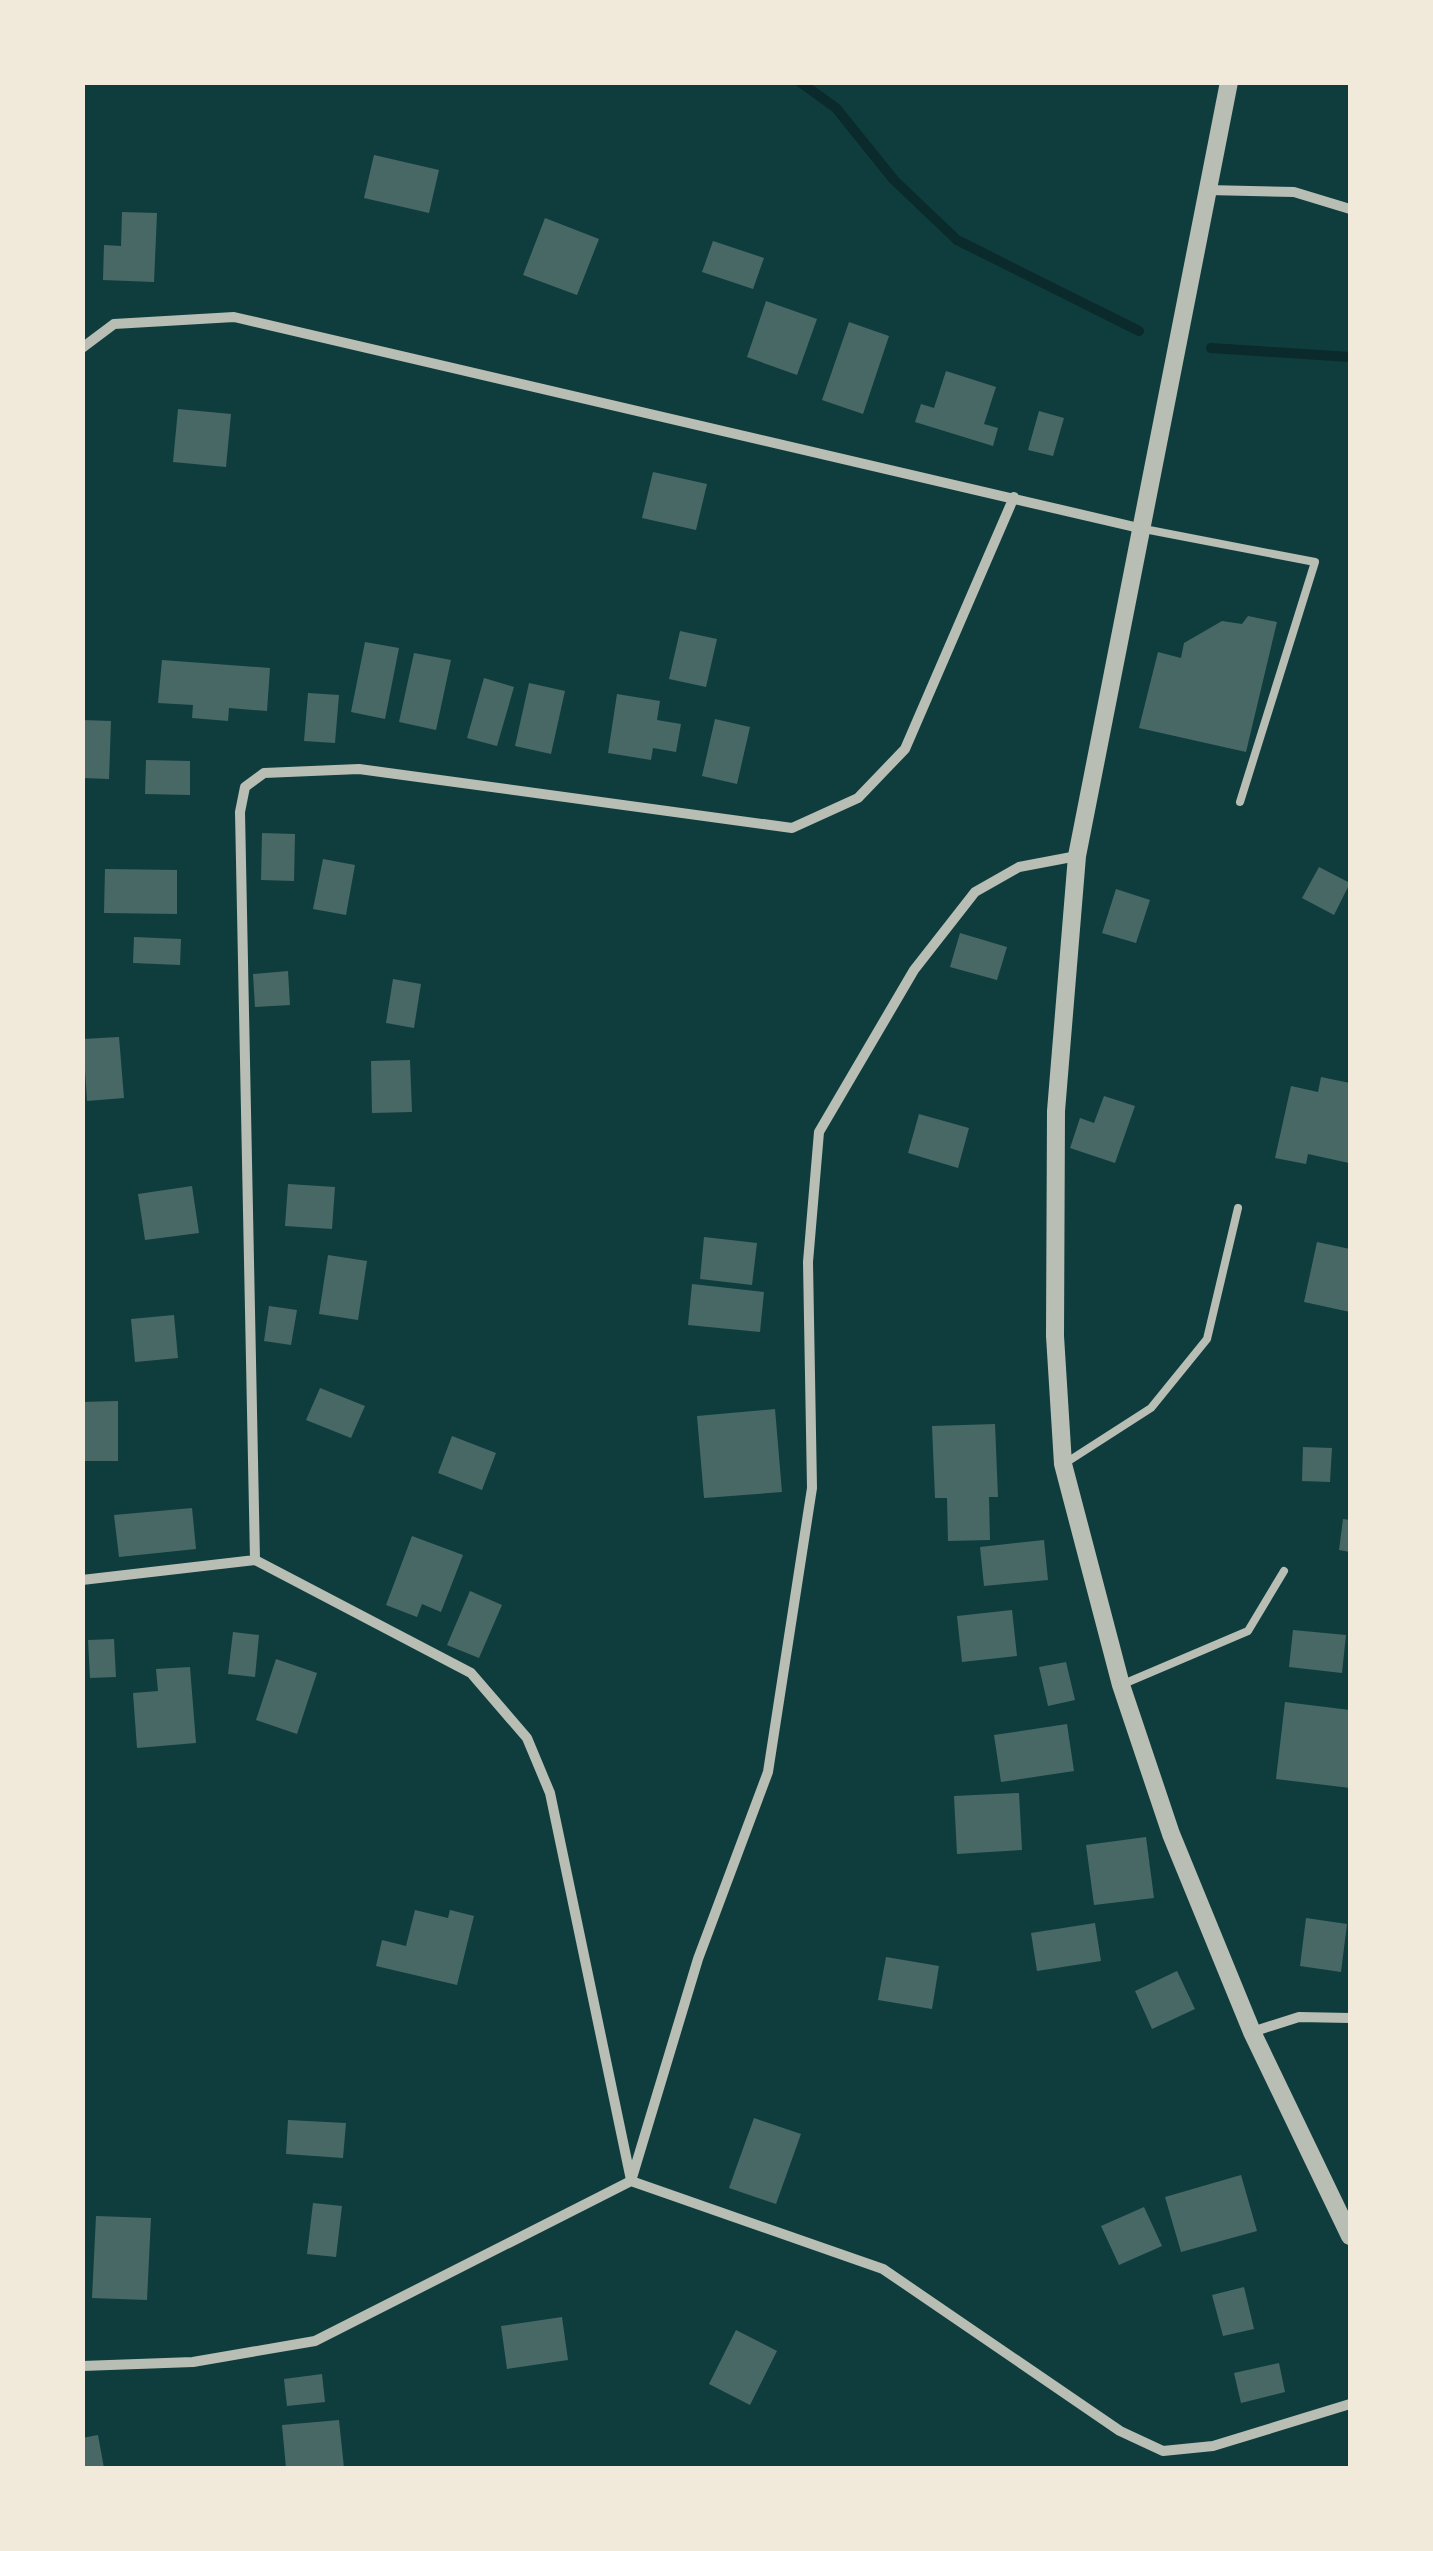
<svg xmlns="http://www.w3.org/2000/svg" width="1433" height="2551" font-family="Mulish,sans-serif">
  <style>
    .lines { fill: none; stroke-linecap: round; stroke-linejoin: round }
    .stream { stroke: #0a2a2b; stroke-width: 10 }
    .building { fill: #486865 }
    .service { stroke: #b8beb3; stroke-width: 8 }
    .minor { stroke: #b8beb3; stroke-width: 10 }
    .tertiary { stroke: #b8beb3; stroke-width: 18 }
  </style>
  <rect width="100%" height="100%" fill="#0f3d3e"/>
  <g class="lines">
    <path class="stream" d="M 800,82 L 836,108 L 894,180 L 957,240 L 1139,331
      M 1211,348 L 1350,357"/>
  </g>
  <path class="building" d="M 374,155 L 439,170 L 429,213 L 364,198 Z
    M 122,212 L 157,213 L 154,282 L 103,280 L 104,245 L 121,246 Z
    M 545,218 L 599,239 L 577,295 L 523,275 Z
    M 713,241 L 764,258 L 753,289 L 702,272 Z
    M 766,301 L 817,319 L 797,375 L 747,357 Z
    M 849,322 L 889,336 L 863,414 L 822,400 Z
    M 946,371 L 996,387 L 984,424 L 998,428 L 993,446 L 915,422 L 921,404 L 934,408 Z
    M 178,409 L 231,414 L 226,467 L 173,462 Z
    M 1039,411 L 1064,418 L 1053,456 L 1028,450 Z
    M 653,472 L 707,484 L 696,530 L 642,518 Z
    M 1248,616 L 1277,622 L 1246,752 L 1139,728 L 1158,652 L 1181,658 L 1184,643 L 1222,621 L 1242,624 Z
    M 680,631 L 717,639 L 706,687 L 669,679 Z
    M 365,642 L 399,648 L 385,719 L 351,712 Z
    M 414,653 L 451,660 L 436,730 L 399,722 Z
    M 162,660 L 270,668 L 267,711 L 229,708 L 228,721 L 192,718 L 193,705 L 158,703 Z
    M 484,678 L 514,687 L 497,746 L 467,738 Z
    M 529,683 L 565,691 L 551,754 L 515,746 Z
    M 308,693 L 339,695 L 335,743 L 304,741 Z
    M 617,694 L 660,701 L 657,720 L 681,724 L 676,752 L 653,748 L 651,760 L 608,753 Z
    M 715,719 L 750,727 L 737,784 L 702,776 Z
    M 82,720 L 111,721 L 109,779 L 82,778 Z
    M 146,760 L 190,761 L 190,795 L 145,794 Z
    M 262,833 L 295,834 L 294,881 L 261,880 Z
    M 323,859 L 355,865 L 346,915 L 313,909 Z
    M 1319,867 L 1350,883 L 1334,915 L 1302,898 Z
    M 105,869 L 177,870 L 177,914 L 104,913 Z
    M 1116,889 L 1150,900 L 1136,943 L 1102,933 Z
    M 960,933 L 1007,947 L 997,980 L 950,967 Z
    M 134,937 L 181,939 L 180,965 L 133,963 Z
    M 288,971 L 290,1005 L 255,1007 L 253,974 Z
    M 393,979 L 421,984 L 414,1028 L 386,1023 Z
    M 119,1037 L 124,1098 L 87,1101 L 83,1039 Z
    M 410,1060 L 412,1112 L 372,1113 L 371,1061 Z
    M 1321,1077 L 1350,1083 L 1349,1163 L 1308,1154 L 1306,1164 L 1275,1158 L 1291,1086 L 1318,1092 Z
    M 1104,1096 L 1135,1106 L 1115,1163 L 1070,1148 L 1080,1118 L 1094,1123 Z
    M 919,1114 L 969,1128 L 958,1168 L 908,1153 Z
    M 288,1184 L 335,1187 L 332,1229 L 285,1226 Z
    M 192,1186 L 199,1233 L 145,1240 L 138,1194 Z
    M 704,1237 L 757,1243 L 752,1285 L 700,1279 Z
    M 1317,1242 L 1350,1249 L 1350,1312 L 1304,1302 Z
    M 328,1255 L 367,1261 L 358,1320 L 319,1314 Z
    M 692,1284 L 764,1292 L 760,1332 L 688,1325 Z
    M 269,1306 L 297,1310 L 291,1345 L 264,1341 Z
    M 174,1315 L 178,1358 L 135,1362 L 131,1319 Z
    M 320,1388 L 365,1406 L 351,1438 L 306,1420 Z
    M 118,1401 L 118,1461 L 82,1461 L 82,1402 Z
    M 775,1409 L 782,1492 L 704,1498 L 697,1416 Z
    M 995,1424 L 998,1497 L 989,1497 L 990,1540 L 948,1541 L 947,1498 L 935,1498 L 932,1426 Z
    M 452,1436 L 496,1453 L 482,1490 L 438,1473 Z
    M 1303,1447 L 1332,1448 L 1330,1482 L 1302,1481 Z
    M 192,1508 L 196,1549 L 119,1557 L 114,1515 Z
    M 1343,1519 L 1350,1520 L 1350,1552 L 1339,1550 Z
    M 412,1536 L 463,1555 L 441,1612 L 422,1604 L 417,1617 L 386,1605 Z
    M 1044,1540 L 1048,1580 L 984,1586 L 980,1547 Z
    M 470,1591 L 502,1605 L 479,1658 L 447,1645 Z
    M 1012,1610 L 1017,1656 L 962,1662 L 957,1616 Z
    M 1293,1630 L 1346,1635 L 1342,1673 L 1289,1667 Z
    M 233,1632 L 259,1635 L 255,1677 L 228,1674 Z
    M 114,1639 L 116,1677 L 90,1678 L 88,1640 Z
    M 276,1659 L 317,1673 L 297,1734 L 256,1720 Z
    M 1066,1662 L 1075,1700 L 1048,1706 L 1039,1667 Z
    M 190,1667 L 196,1743 L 137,1748 L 133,1693 L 158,1691 L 156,1669 Z
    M 1285,1702 L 1350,1710 L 1350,1788 L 1276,1779 Z
    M 1067,1724 L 1074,1771 L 1001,1782 L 994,1735 Z
    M 1019,1793 L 1022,1850 L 957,1854 L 954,1796 Z
    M 1146,1837 L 1154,1898 L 1094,1905 L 1086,1845 Z
    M 415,1910 L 448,1918 L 450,1910 L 474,1916 L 457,1985 L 376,1966 L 382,1940 L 406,1946 Z
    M 1306,1918 L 1347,1924 L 1341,1972 L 1300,1966 Z
    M 1095,1923 L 1101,1961 L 1037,1971 L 1031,1933 Z
    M 886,1957 L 939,1966 L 932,2009 L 878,2000 Z
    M 1177,1971 L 1195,2009 L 1152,2029 L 1135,1991 Z
    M 754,2118 L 801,2134 L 776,2204 L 729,2188 Z
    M 288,2120 L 346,2123 L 343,2158 L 286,2154 Z
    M 1241,2175 L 1257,2231 L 1181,2252 L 1165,2197 Z
    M 313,2203 L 342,2206 L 336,2257 L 307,2254 Z
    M 1144,2207 L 1162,2246 L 1119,2265 L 1101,2226 Z
    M 96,2216 L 151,2218 L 147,2300 L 92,2298 Z
    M 1244,2287 L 1254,2329 L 1223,2336 L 1212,2295 Z
    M 562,2317 L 568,2360 L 507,2369 L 501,2326 Z
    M 736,2330 L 777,2351 L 750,2405 L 709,2384 Z
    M 1279,2363 L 1285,2392 L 1241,2403 L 1234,2373 Z
    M 322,2374 L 325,2402 L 287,2406 L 284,2379 Z
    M 339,2420 L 344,2468 L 286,2468 L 282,2425 Z
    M 98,2435 L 104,2468 L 82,2468 L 82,2438 Z"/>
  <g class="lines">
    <path class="service" d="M 1144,529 L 1315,562 L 1240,802
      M 1067,1462 L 1151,1408 L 1207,1339 L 1238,1208
      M 1121,1685 L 1248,1631 L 1284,1571"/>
    <path class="minor" d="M 1207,190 L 1294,192 L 1350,209
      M 82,348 L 114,324 L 234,317 L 1139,528
      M 255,1560 L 471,1673 L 527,1738 L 550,1793 L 631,2180
      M 82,1580 L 255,1560 L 240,812 L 245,787 L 264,773 L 359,769 L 792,828 L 858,798 L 905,749 L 1014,497
      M 1252,2032 L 1299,2017 L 1350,2018
      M 631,2181 L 698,1959 L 768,1772 L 812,1488 L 808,1262 L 819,1132 L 914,970 L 975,892 L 1019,867 L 1077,856
      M 82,2366 L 193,2362 L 315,2341 L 631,2181 L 883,2269 L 1120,2431 L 1163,2451 L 1213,2446 L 1350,2404"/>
    <path class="tertiary" d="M 1229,82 L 1077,856 L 1056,1111 L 1055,1336 L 1063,1464 L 1121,1685 L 1171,1834 L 1252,2032 L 1350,2236"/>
  </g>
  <rect width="1433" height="2551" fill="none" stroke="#f1e9da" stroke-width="170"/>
</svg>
